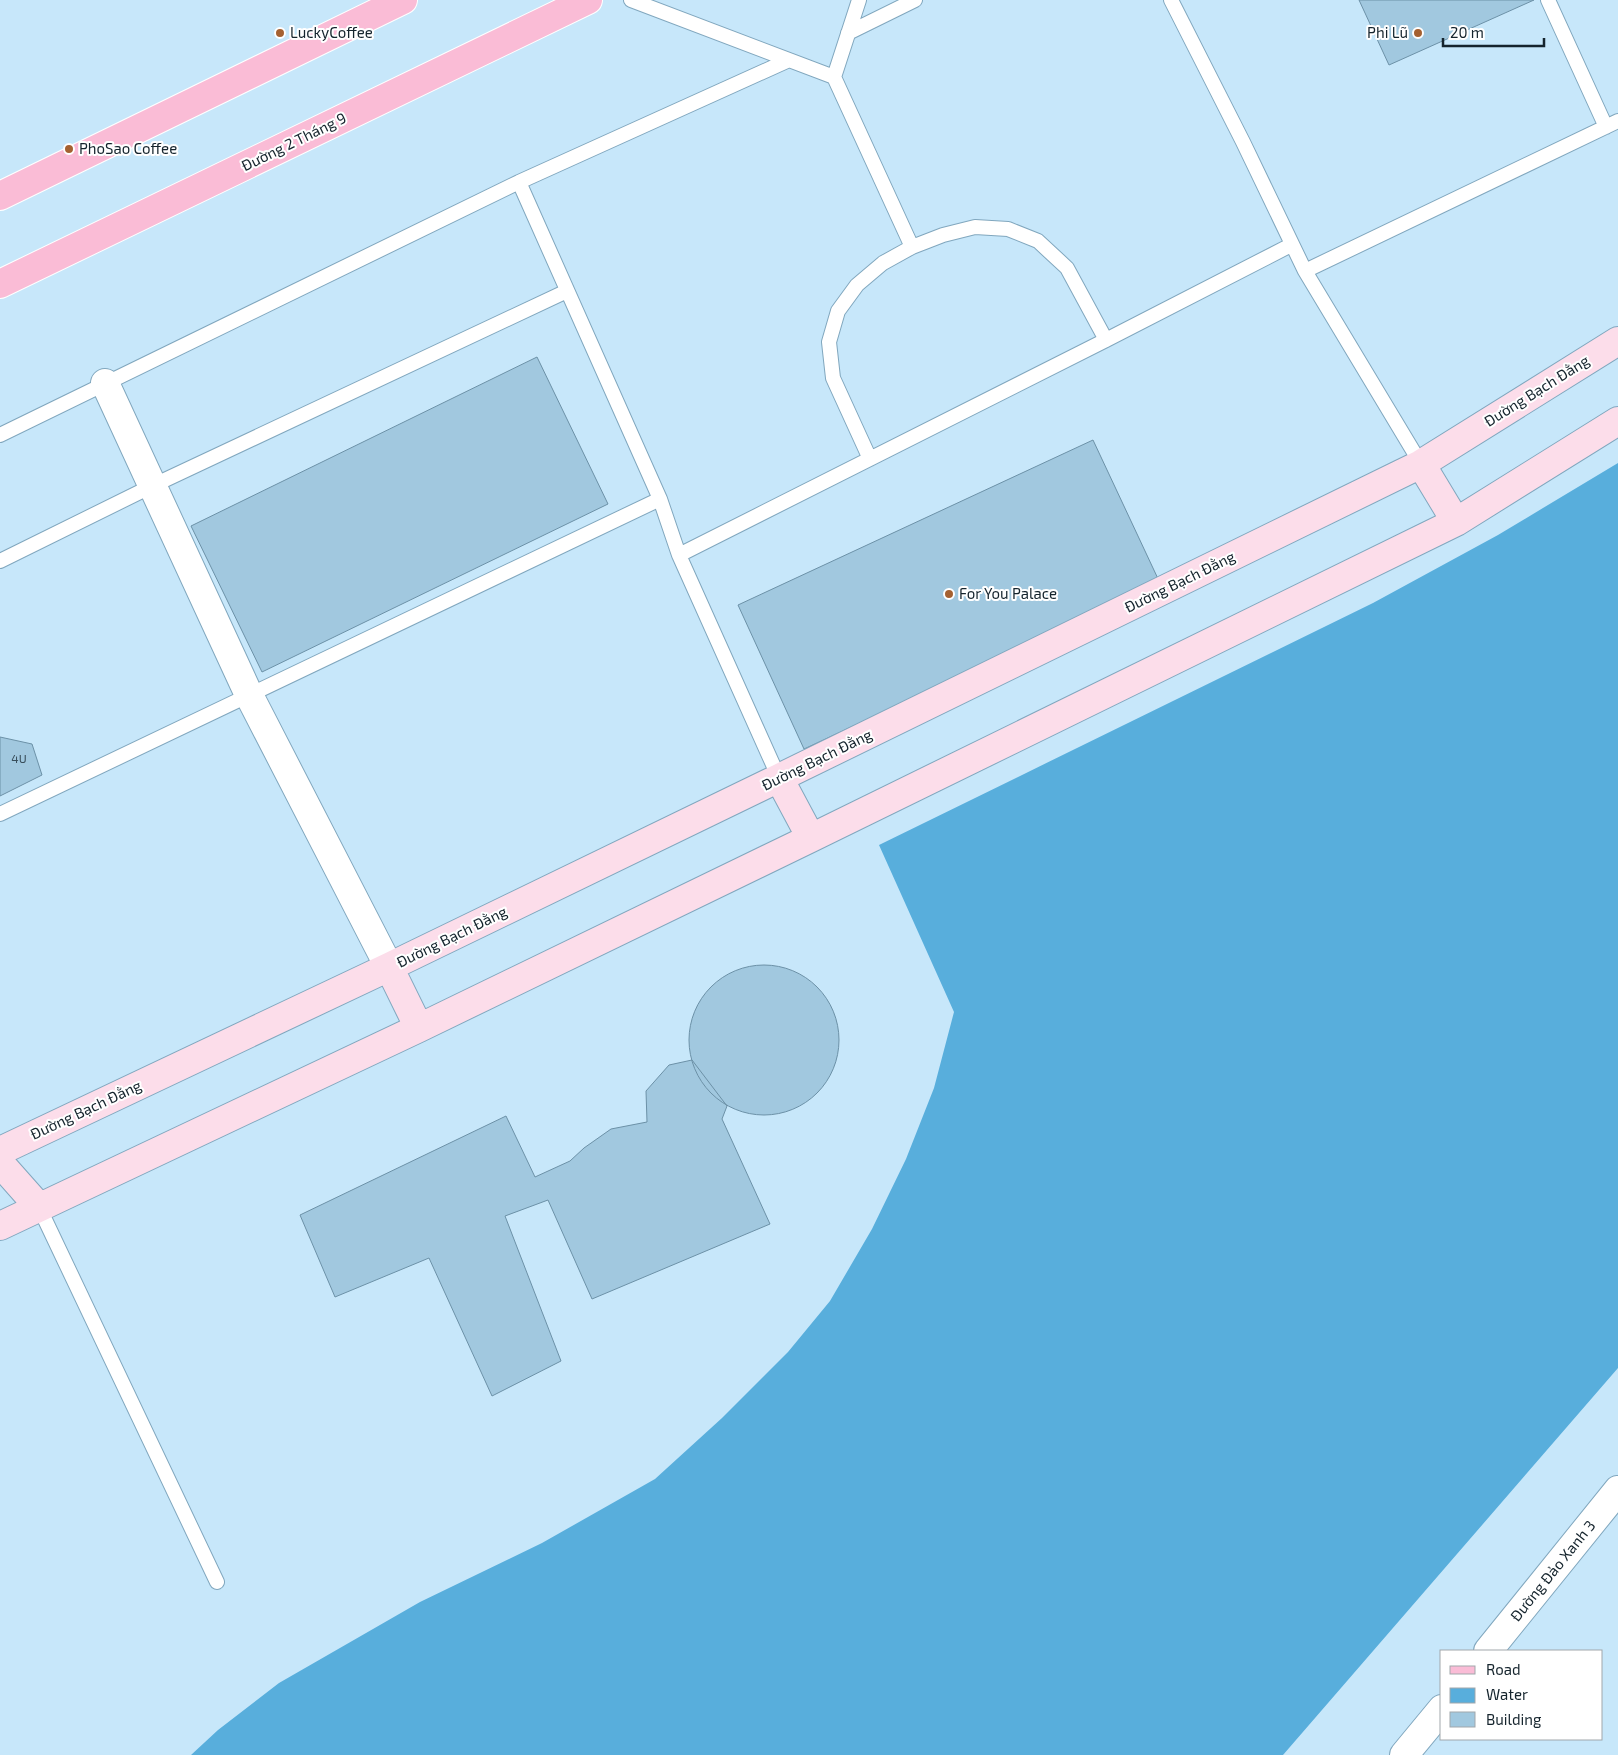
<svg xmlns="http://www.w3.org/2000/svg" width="1618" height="1755" font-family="'Exo 2',sans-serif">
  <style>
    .water { fill: #58aedc }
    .building { fill: #a1c8df; stroke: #6c91a7 }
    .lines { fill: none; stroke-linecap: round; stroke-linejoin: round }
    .lane-casing { stroke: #81a7be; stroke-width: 16 }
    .street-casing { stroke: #81a7be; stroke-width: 30 }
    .secondary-casing { stroke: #81a7be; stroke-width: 30 }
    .primary-casing { stroke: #fff; stroke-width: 30 }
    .lane { stroke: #fff; stroke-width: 14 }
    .street { stroke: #fff; stroke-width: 28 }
    .secondary { stroke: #fcddea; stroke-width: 28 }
    .primary { stroke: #fabcd6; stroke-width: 28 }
    .poi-dot { fill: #a56131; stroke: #fff; stroke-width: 2 }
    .labels { text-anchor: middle; stroke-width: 4; stroke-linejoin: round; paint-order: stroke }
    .number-label { font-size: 12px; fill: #384d5a }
    .poi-label { font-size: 15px; fill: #15242d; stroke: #fff; text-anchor: start }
    .street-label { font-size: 15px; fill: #15242d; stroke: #fff }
  </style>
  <rect width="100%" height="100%" fill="#c7e7fa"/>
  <path class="water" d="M 1618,463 L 1618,1368 L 1283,1755 L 191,1755 L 218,1730 L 279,1683 L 420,1602 L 542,1543 L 655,1479 L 722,1418 L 788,1352 L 830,1301 L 872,1229 L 906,1159 L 934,1088 L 954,1012 L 879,845 L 1373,603 L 1498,535 Z"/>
  <path class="building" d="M 1359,0 L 1534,0 L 1389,65 Z
    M 537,357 L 608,504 L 262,672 L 191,526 Z
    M 1093,440 L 1160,583 L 804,749 L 738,605 Z
    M 0,737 L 32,744 L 42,775 L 0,796 Z
    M689 1040a75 75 0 1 1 150 0a75 75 0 1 1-150 0Z
    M 692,1060 L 727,1106 L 722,1119 L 770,1224 L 592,1299 L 548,1200 L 505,1216 L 561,1361 L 492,1396 L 429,1258 L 335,1297 L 300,1215 L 506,1116 L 535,1177 L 570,1161 L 584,1148 L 611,1129 L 647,1122 L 646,1091 L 669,1065 Z"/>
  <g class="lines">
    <defs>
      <path id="lane" d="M 631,0 L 834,77
        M 859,0 L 834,77 L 912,247
        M 1171,0 L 1243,142 L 1305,271 L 1421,464
        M 1548,0 L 1606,127
        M 848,33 L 915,0
        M 519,182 L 660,499 L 679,555 L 779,778
        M 1305,271 L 1618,121
        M 0,435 L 519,182 L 789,60
        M 870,459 L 833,378 L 829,342 L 838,311 L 857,285 L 883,263 L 912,247 L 943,235 L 975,227 L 1008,229 L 1038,241 L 1067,268 L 1106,340
        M 679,555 L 1106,340 L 1291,245
        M 0,561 L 152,486 L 567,291
        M 0,814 L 660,499
        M 39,1207 L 217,1582"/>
      <path id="street" d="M 105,383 L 249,695 L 389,967
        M 1488,1651 L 1618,1490
        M 1404,1755 L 1442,1709"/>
      <path id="secondary" d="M 1421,464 L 1456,522
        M 779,778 L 811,838
        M 389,967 L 419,1028
        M 0,1151 L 389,967 L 779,778 L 1421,464 L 1618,341
        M 0,1163 L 39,1207
        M 0,1226 L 419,1028 L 811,838 L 1456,522 L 1618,421"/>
      <path id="primary" d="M 0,196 L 403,0
        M 0,284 L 588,0"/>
    </defs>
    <use href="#lane" class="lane-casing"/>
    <use href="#street" class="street-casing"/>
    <use href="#secondary" class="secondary-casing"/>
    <use href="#primary" class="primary-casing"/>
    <use href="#lane" class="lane"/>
    <use href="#street" class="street"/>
    <use href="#secondary" class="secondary"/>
    <use href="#primary" class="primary"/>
  </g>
  <g class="poi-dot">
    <circle cx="280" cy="33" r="5"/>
    <circle cx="1418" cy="33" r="5"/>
    <circle cx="69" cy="149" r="5"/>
    <circle cx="949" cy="594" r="5"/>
  </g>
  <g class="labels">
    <g class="number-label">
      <text x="19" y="763">4U</text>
    </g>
    <g class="poi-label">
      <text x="290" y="38">LuckyCoffee</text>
      <text x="1408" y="38" text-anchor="end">Phi Lũ</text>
      <text x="79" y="154">PhoSao Coffee</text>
      <text x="959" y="599">For You Palace</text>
    </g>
    <g class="street-label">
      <text transform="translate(294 142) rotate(-26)" y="5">Đường 2 Tháng 9</text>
      <text transform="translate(1537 391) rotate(-32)" y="5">Đường Bạch Đằng</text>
      <text transform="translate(1180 582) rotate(-26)" y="5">Đường Bạch Đằng</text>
      <text transform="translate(817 760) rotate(-26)" y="5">Đường Bạch Đằng</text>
      <text transform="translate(452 937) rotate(-26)" y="5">Đường Bạch Đằng</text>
      <text transform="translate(86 1110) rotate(-25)" y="5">Đường Bạch Đằng</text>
      <text transform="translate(1553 1571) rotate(-51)" y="5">Đường Đảo Xanh 3</text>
    </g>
  </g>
  <rect x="1440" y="1650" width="162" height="90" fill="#ffffff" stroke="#a1a7ab"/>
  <rect x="1450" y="1666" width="25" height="8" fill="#fabcd6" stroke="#a1a7ab"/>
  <text x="1486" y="1675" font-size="15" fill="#15242d">Road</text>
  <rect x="1450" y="1688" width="25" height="15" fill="#58aedc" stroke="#a1a7ab"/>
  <text x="1486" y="1700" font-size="15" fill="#15242d">Water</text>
  <rect x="1450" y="1712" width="25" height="15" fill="#a1c8df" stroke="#a1a7ab"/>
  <text x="1486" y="1725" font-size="15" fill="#15242d">Building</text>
  <path d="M1443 38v8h101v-8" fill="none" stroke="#15242d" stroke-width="2.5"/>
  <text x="1450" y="38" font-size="15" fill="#15242d" stroke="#ffffff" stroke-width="4" paint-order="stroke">20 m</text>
</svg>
